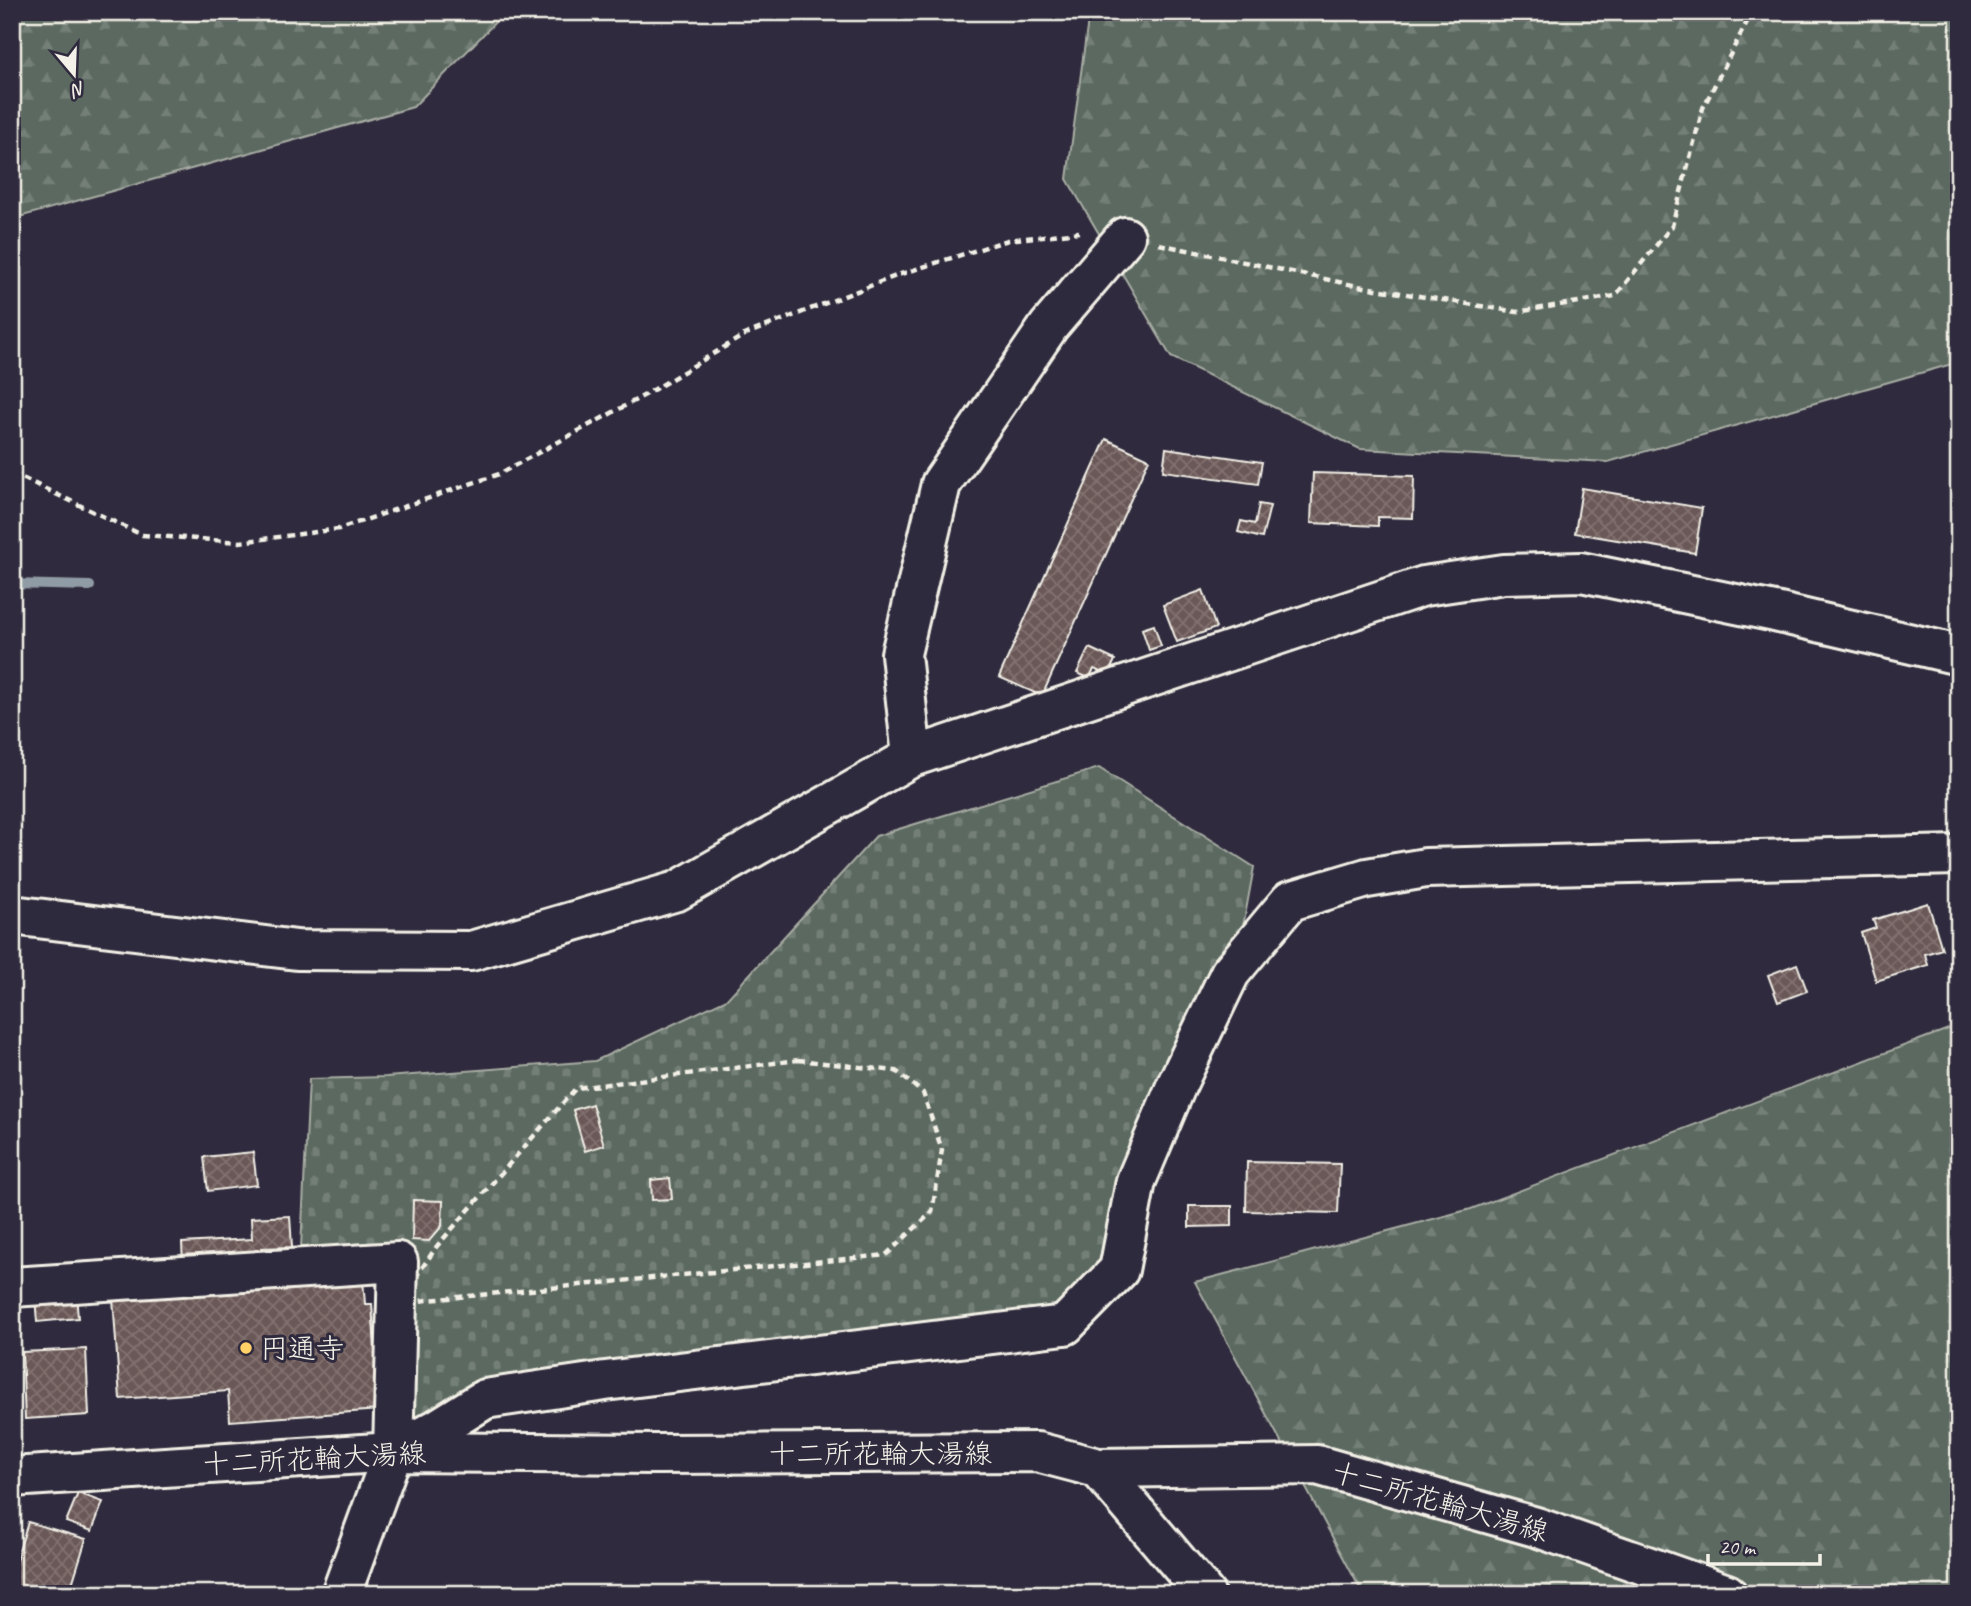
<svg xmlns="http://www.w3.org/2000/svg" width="1971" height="1606" font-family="Caveat,'Klee One',sans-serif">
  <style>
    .forest { fill: url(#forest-firs); stroke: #a8ada4; stroke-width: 2 }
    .cemetery { fill: url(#cemetery-stones); stroke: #a8ada4; stroke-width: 2 }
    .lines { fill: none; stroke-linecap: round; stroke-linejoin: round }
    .stream { stroke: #909ca5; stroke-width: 10 }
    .building { fill: url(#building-cross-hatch); stroke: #f4f1e8; stroke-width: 2 }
    .minor-casing { stroke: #f4f1e8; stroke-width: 44 }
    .major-casing { stroke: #f4f1e8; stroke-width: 44 }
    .path { stroke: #f4f1e8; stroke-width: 4.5; stroke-dasharray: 7 5; stroke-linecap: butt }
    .minor { stroke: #2f2a3d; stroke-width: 38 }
    .major { stroke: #2f2a3d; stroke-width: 38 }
    .poi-dot { fill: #ffd166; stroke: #2f2a3d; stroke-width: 2.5 }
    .labels { text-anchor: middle; stroke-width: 6; stroke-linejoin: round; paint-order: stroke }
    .poi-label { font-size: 28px; fill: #f4f1e8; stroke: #2f2a3d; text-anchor: start }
    .street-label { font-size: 28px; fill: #f4f1e8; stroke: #2f2a3d }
  </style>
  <defs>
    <pattern id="forest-firs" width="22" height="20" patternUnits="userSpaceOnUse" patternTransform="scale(1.75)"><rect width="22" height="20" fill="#5b6960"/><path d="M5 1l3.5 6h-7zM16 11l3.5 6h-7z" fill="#737f77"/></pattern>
    <pattern id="cemetery-stones" width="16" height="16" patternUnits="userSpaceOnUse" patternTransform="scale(1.75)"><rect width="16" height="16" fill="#5b6960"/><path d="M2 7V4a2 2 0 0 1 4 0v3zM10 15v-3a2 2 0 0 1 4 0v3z" fill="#737f77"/></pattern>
    <pattern id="building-cross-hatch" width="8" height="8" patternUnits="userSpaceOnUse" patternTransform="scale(1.75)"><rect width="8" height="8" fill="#6b5958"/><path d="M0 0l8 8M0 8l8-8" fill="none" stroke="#817170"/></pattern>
  </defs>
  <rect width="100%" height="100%" fill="#2f2a3d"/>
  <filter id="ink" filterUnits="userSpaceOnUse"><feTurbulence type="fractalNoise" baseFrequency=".0143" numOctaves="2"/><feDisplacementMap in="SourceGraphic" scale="14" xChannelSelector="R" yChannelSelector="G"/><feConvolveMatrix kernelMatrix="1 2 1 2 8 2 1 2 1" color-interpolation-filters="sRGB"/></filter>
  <g filter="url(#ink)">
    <path class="forest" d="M 12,12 L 505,12 L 413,107 L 12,219 Z
      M 1089,12 L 1959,12 L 1959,362 L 1608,462 L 1360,449 L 1171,357 L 1067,179 Z
      M 1959,1025 L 1959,1594 L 1363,1594 L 1195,1282 L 1471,1209 Z"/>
    <path class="cemetery" d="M 1099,768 L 1254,867 L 1236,965 L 1119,1270 L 1065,1325 L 485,1399 L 393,1452 L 407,1256 L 300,1269 L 309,1079 L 386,1077 L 595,1061 L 727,999 L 876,836 Z"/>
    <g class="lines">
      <path class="stream" d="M 12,584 L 90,586"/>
    </g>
    <path class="building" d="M 1106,439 L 1149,459 L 1042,696 L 999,677 Z
      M 1166,448 L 1262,462 L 1258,484 L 1163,471 Z
      M 1313,473 L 1414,476 L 1413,518 L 1378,517 L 1378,526 L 1311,523 Z
      M 1582,488 L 1702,508 L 1695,553 L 1575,533 Z
      M 1259,504 L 1270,506 L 1262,538 L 1238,532 L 1241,521 L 1255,524 Z
      M 1203,590 L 1216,628 L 1177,642 L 1163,605 Z
      M 1154,625 L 1161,646 L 1149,650 L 1142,629 Z
      M 1089,648 L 1115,660 L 1108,675 L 1094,669 L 1089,678 L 1077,673 Z
      M 1928,903 L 1942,949 L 1925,954 L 1928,965 L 1876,981 L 1861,933 L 1876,928 L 1873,920 Z
      M 1797,964 L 1807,991 L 1778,1002 L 1768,975 Z
      M 592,1104 L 604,1145 L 585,1151 L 573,1110 Z
      M 253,1152 L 257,1185 L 208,1191 L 204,1157 Z
      M 1247,1162 L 1340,1164 L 1338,1213 L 1246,1211 Z
      M 670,1178 L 672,1199 L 652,1200 L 651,1180 Z
      M 413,1200 L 443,1201 L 442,1226 L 429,1241 L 412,1240 Z
      M 1189,1206 L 1232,1206 L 1232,1226 L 1189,1227 Z
      M 290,1216 L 292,1247 L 261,1248 L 261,1259 L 183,1264 L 182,1243 L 252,1239 L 251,1218 Z
      M 363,1280 L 365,1304 L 372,1304 L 379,1410 L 230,1421 L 228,1391 L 120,1399 L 113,1298 Z
      M 76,1294 L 78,1318 L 37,1322 L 35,1297 Z
      M 86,1349 L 89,1415 L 25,1419 L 22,1352 Z
      M 78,1493 L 103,1502 L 92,1531 L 66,1522 Z
      M 28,1522 L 86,1539 L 69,1594 L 12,1594 L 12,1574 Z"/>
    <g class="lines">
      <defs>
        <path id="minor" d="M 912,757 L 901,654 L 941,484 L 1049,326 L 1125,237
          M 12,915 L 297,950 L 471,951 L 677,891 L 912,757 L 1424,586 L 1504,574 L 1581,572 L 1775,612 L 1959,655
          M 12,1287 L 398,1262 L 393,1452 L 341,1594
          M 393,1452 L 437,1429 L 485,1399 L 605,1381 L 1065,1325 L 1119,1270 L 1136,1181 L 1177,1084 L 1230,973 L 1290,901 L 1367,878 L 1426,868 L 1959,855
          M 1098,1468 L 1205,1594"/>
        <path id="major" d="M 12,1477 L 393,1452 L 654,1454 L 1037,1452 L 1098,1468 L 1317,1465 L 1536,1527 L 1727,1594"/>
      </defs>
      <use href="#minor" class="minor-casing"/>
      <use href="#major" class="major-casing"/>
      <path class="path" d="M 1159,244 L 1358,286 L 1517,312 L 1615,296 L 1672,226 L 1703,108 L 1752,12
        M 12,473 L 142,535 L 240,542 L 339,529 L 499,474 L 645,395 L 746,334 L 901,274 L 1008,240 L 1079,232
        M 798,1060 L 896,1071 L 923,1093 L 942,1150 L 932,1212 L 886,1255 L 398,1303 L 437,1246 L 576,1088 Z"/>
      <use href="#minor" class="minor"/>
      <use href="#major" class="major"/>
    </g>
  </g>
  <circle class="poi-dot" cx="246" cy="1348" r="7"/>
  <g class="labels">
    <g class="poi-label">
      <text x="260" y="1358">円通寺</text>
    </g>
    <g class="street-label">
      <text x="880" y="1463">十二所花輪大湯線</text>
      <text transform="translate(314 1458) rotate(-3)" y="10">十二所花輪大湯線</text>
      <text transform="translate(1440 1501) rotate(16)" y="10">十二所花輪大湯線</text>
    </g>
  </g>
  <rect width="1971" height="1606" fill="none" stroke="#2f2a3d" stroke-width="42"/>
  <rect x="21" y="21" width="1929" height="1564" fill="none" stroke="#f4f1e8" stroke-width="2.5" filter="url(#ink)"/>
  <g transform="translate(74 74) rotate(161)" stroke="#2f2a3d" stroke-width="5" paint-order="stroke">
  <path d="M0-5L12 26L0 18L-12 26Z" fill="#f4f1e8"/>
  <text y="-10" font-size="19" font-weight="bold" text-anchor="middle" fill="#f4f1e8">N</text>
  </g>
  <path d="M1708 1554v10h112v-10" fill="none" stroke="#f4f1e8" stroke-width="3.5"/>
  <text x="1719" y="1554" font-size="21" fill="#f4f1e8" stroke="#2f2a3d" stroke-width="5" paint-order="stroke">20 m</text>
</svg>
